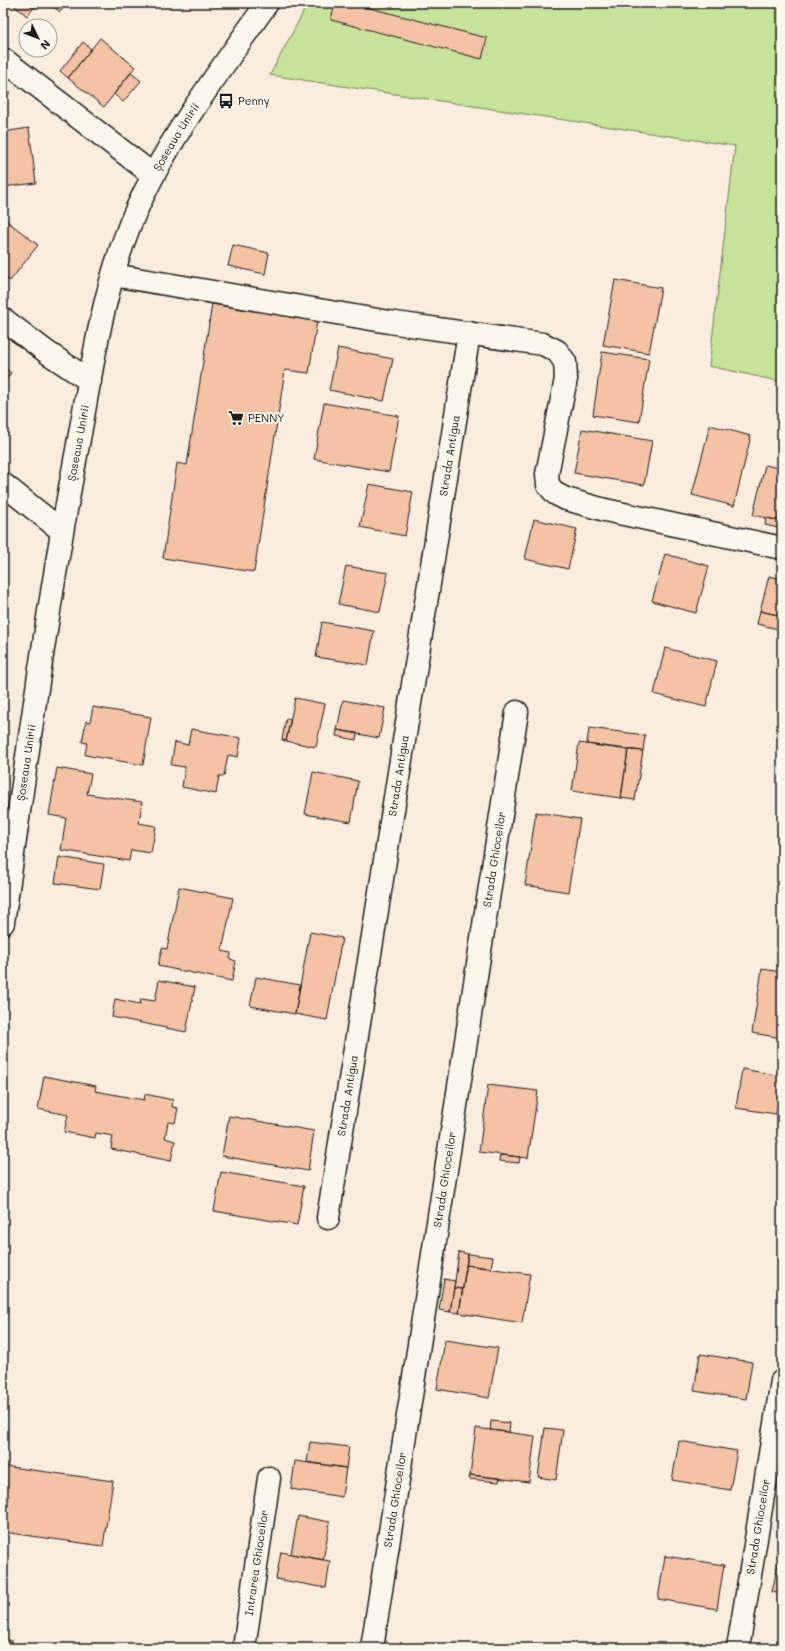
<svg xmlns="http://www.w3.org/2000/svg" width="785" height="1651" font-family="Mali,sans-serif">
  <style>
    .green { fill: #c7e299; stroke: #727f5a }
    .building { fill: #f4c2a5; stroke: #1c1c1c }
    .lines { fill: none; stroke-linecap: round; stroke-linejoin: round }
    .street-casing { stroke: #1c1c1c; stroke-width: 25 }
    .secondary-casing { stroke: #1c1c1c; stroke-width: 25 }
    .street { stroke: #fbf7ec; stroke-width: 22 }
    .secondary { stroke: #fbf7ec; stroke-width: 22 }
    .labels { text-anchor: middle; stroke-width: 4; stroke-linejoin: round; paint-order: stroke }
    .poi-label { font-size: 11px; fill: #1c1c1c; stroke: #fbf7ec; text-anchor: start }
    .street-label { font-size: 11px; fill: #1c1c1c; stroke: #fbf7ec }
  </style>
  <rect width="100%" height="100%" fill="#faecde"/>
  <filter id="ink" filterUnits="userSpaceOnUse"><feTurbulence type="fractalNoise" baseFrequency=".025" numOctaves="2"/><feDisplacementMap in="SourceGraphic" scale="8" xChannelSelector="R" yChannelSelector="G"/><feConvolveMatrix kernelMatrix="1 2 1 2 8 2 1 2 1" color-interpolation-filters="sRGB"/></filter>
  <g filter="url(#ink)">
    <path class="green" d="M 308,3 L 782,3 L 782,382 L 709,366 L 735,146 L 270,75 Z"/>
    <path class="building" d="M 11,3 L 38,3 L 27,16 Z
      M 48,3 L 67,3 L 60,12 Z
      M 335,3 L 350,3 L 487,38 L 482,59 L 331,20 Z
      M 100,38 L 135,67 L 104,107 L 68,78 Z
      M 83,42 L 91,49 L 68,78 L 60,71 Z
      M 131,73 L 141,81 L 123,102 L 114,94 Z
      M 3,87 L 10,92 L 3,102 Z
      M 29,128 L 36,183 L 3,187 L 3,132 Z
      M 3,218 L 38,245 L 10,281 L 3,276 Z
      M 233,245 L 269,253 L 265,274 L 228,266 Z
      M 615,280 L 661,288 L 649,353 L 603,345 Z
      M 212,304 L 317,320 L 309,373 L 285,370 L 254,572 L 163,558 L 177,463 L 187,465 Z
      M 338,348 L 393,359 L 384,401 L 329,390 Z
      M 602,352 L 649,359 L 639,422 L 593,415 Z
      M 3,367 L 11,373 L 3,383 Z
      M 324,403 L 399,416 L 389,472 L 314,459 Z
      M 710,425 L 751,436 L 734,506 L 692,495 Z
      M 582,429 L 652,441 L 644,485 L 574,473 Z
      M 765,465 L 782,469 L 782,521 L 753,515 Z
      M 369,484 L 413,492 L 405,536 L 360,527 Z
      M 766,518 L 782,521 L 782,529 L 765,525 Z
      M 534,519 L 577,529 L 568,569 L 525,559 Z
      M 665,554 L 709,566 L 696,613 L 652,601 Z
      M 346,566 L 388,573 L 380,612 L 338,604 Z
      M 769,576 L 782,579 L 782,616 L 760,611 Z
      M 760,611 L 782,616 L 782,630 L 757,624 Z
      M 322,622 L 374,631 L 368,665 L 316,657 Z
      M 665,648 L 717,661 L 706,707 L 654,694 Z
      M 295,698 L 325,704 L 316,747 L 286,741 Z
      M 343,700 L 385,708 L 379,738 L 337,730 Z
      M 93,707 L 151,717 L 143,765 L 85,755 L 87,743 L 82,742 L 86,721 L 90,722 Z
      M 286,718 L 291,719 L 286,741 L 282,740 Z
      M 589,728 L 645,735 L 643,751 L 587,744 Z
      M 191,729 L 241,738 L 238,757 L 228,755 L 224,776 L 219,776 L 216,794 L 182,787 L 185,767 L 171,765 L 175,742 L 188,745 Z
      M 337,730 L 357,733 L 356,740 L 336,736 Z
      M 579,743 L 628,750 L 621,798 L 572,791 Z
      M 628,750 L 643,751 L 635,800 L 621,798 Z
      M 57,768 L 91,774 L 87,794 L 142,802 L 139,823 L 156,826 L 151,853 L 131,850 L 129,861 L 61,850 L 66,818 L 49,815 Z
      M 313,772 L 358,781 L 351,822 L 305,814 Z
      M 536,812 L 580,819 L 568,892 L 525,885 Z
      M 59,857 L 104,864 L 100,889 L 55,883 Z
      M 179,887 L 233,898 L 222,951 L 231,953 L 230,959 L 236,961 L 232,981 L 158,966 L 162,948 L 167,949 Z
      M 310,932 L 342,938 L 327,1020 L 295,1014 Z
      M 762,969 L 782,972 L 782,1038 L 752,1033 Z
      M 256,977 L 300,985 L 295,1014 L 250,1006 Z
      M 159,980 L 195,987 L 186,1032 L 112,1017 L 115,999 L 140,1004 L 141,999 L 155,1001 Z
      M 742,1069 L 782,1076 L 776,1114 L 736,1108 Z
      M 44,1076 L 96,1086 L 95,1091 L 144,1100 L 145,1094 L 173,1100 L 172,1107 L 178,1108 L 175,1123 L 168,1122 L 165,1138 L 175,1141 L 171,1161 L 111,1149 L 113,1136 L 96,1133 L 95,1138 L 64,1132 L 68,1115 L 38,1109 Z
      M 488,1085 L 538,1091 L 528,1158 L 479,1152 Z
      M 229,1116 L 314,1131 L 308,1171 L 222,1156 Z
      M 500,1155 L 520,1157 L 519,1163 L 499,1161 Z
      M 221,1172 L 304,1186 L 297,1225 L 214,1211 Z
      M 459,1252 L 468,1254 L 463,1289 L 454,1288 Z
      M 468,1254 L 493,1257 L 491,1268 L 466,1265 Z
      M 466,1265 L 530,1274 L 522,1323 L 459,1313 Z
      M 444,1279 L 455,1281 L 450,1312 L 439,1310 Z
      M 454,1288 L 463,1289 L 459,1313 L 450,1312 Z
      M 445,1340 L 498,1348 L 489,1398 L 437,1389 Z
      M 700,1354 L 752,1362 L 746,1399 L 694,1391 Z
      M 491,1421 L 510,1423 L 509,1432 L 490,1430 Z
      M 476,1428 L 535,1436 L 529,1482 L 470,1475 Z
      M 545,1428 L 563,1430 L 556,1480 L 538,1477 Z
      M 679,1441 L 737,1451 L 730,1490 L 672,1480 Z
      M 310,1442 L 349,1447 L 346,1468 L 307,1462 Z
      M 295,1461 L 346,1468 L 342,1497 L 291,1489 Z
      M 3,1466 L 113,1481 L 103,1546 L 3,1532 Z
      M 470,1475 L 500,1478 L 499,1482 L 469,1479 Z
      M 298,1516 L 330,1522 L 323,1560 L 291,1554 Z
      M 781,1550 L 782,1551 L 782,1594 L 772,1592 Z
      M 281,1552 L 330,1561 L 326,1588 L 276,1579 Z
      M 665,1556 L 724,1565 L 717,1609 L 658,1599 Z
      M 3,1640 L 12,1641 L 11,1648 L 3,1648 Z"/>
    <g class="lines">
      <defs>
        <g id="street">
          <path d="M 3,59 L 153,175"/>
          <path d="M 113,275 L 389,322 L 543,344 L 557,351 L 565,362 L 566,379 L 547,474 L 548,485 L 556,494 L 566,499 L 605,510 L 782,548"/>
          <path d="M 3,319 L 48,353 L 90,381"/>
          <path d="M 3,484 L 62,531"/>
          <path id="s1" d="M 328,1218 L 469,333"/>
          <path id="s2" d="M 244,1648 L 269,1478"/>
          <path id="s3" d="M 372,1648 L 517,712"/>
          <path id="s4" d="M 738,1648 L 782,1381"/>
        </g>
        <g id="secondary">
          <path id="s5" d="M 3,923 C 26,765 47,607 77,450 C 91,375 101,298 129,227 C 162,145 217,76 267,3"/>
        </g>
      </defs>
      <use href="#street" class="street-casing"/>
      <use href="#secondary" class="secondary-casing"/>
      <use href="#street" class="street"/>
      <use href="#secondary" class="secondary"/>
    </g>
  </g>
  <defs>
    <symbol id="bus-bare" viewBox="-9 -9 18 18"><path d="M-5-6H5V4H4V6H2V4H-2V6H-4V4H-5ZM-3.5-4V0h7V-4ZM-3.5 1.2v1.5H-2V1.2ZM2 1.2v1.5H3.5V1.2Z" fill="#1c1c1c" stroke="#fbf7ec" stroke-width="2.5" paint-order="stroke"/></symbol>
    <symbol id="supermarket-bare" viewBox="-9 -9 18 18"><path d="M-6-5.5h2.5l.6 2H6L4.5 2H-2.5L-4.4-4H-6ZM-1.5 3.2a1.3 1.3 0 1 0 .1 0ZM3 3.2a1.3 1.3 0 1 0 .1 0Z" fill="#1c1c1c" stroke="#fbf7ec" stroke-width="2.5" paint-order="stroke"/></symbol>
  </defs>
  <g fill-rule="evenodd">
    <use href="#bus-bare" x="215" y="90" width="22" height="22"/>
    <use href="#supermarket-bare" x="225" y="407" width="22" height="22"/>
  </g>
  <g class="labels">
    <g class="poi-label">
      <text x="238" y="105">Penny</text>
      <text x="248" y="422">PENNY</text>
    </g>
    <g class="street-label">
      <text dy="4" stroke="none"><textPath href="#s5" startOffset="810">Șoseaua Unirii</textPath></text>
      <text dy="4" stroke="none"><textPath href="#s5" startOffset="486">Șoseaua Unirii</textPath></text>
      <text dy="4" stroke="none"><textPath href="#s1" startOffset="772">Strada Antigua</textPath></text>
      <text dy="4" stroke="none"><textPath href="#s5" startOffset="162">Șoseaua Unirii</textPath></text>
      <text dy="4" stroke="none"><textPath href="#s1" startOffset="448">Strada Antigua</textPath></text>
      <text dy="4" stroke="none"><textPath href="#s3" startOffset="798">Strada Ghioceilor</textPath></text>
      <text dy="4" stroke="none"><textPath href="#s1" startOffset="124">Strada Antigua</textPath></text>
      <text dy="4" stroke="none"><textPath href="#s3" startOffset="474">Strada Ghioceilor</textPath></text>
      <text dy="4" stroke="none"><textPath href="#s3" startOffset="150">Strada Ghioceilor</textPath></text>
      <text dy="4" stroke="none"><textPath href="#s4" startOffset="123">Strada Ghioceilor</textPath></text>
      <text dy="4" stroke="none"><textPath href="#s2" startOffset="86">Intrarea Ghioceilor</textPath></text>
    </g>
  </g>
  <rect width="785" height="1651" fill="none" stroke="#fbf7ec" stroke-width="16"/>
  <rect x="8" y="8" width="769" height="1635" fill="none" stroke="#1c1c1c" stroke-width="1.5" filter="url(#ink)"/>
  <g transform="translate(38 38) rotate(133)"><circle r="19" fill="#fbf7ec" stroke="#a29f99"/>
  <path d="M0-3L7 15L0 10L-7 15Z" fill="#1c1c1c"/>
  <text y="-6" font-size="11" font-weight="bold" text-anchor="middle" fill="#1c1c1c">N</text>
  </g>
</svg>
